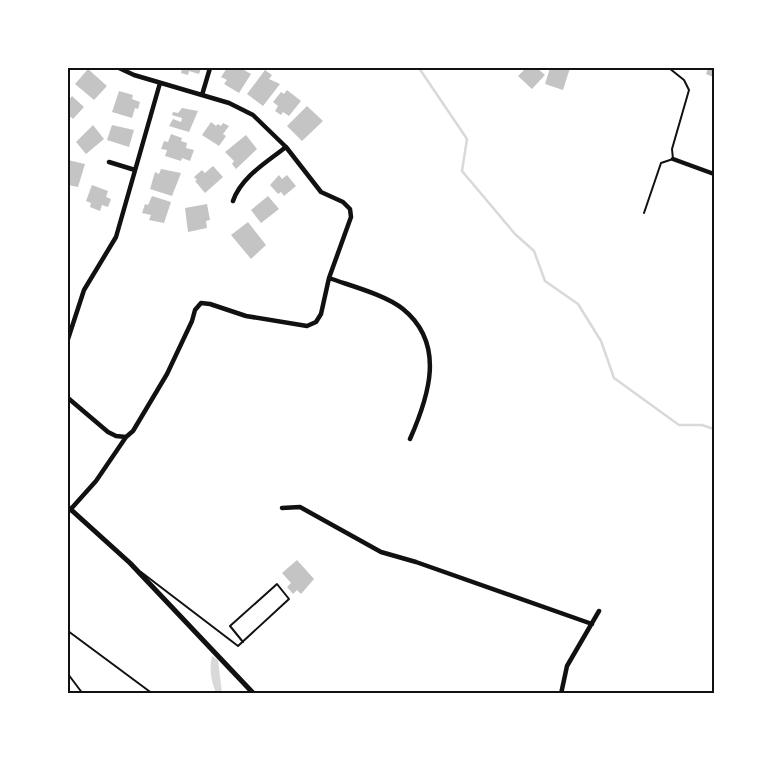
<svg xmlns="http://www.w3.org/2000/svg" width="782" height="761" font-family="'PT Sans Narrow',sans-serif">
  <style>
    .water { fill: #d9d9d9 }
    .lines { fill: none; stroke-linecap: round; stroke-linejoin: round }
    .stream { stroke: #d9d9d9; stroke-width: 2.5 }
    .building { fill: #c4c4c4 }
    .service { stroke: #111; stroke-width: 2 }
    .minor { stroke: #111; stroke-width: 4.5 }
    .tertiary { stroke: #111; stroke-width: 5 }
    .neatline { fill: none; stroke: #111; stroke-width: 2 }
  </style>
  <rect width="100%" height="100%" fill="#fff"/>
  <path class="water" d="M 212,656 L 218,660 L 222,693 L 216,693 C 211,681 209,669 212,656 Z"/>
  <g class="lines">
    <path class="stream" d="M 419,68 L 467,139 L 462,171 L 515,234 L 534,251 L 545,281 L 578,304 L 601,341 L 614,378 L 679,425 L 702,425 L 714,429"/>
  </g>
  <path class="building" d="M 182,68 L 201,68 L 199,74 L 189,71 L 188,75 L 181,73 Z
    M 227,68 L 246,68 L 244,70 L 251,74 L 239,93 L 224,84 L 227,80 L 221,77 Z
    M 526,68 L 537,68 L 545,75 L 532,89 L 518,76 Z
    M 550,68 L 570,68 L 563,90 L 545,84 Z
    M 708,68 L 714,68 L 714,81 L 712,80 L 713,77 L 706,74 Z
    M 88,69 L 107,86 L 94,100 L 75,84 Z
    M 265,70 L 272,75 L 269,79 L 280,84 L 263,106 L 247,94 Z
    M 287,90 L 301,101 L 289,116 L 283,112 L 281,115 L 275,111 L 278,106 L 273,102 L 281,92 L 284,94 Z
    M 119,91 L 133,95 L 132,99 L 140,102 L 138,109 L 135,108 L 132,118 L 112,112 Z
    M 72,96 L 84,107 L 73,119 L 71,117 L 68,120 L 68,101 Z
    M 307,106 L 323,121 L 302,141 L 287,126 Z
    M 182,108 L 198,111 L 189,132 L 169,126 L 173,119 L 181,122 L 182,118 L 172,115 L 173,112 L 178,113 Z
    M 211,122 L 216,126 L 218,124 L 221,126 L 223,123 L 229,126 L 223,134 L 226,136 L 219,146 L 202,135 Z
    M 93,125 L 104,139 L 86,154 L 76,142 Z
    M 112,125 L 134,130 L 129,147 L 107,140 Z
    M 171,134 L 182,138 L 181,141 L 187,143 L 186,148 L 194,150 L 190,161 L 182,158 L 181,161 L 165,156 L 167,150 L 161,149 L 164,141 L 168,142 Z
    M 246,135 L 257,149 L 236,169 L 232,164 L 234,161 L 225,152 Z
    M 68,160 L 85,164 L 78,187 L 68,185 Z
    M 213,166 L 223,177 L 205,193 L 195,181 L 197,180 L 194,177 L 202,170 L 205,173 Z
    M 161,169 L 181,173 L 172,196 L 150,189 L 155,172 L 159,174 Z
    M 279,175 L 282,179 L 287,175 L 296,186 L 284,196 L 281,192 L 278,194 L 270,185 Z
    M 92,185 L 108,191 L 106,197 L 111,199 L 108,207 L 102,205 L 100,211 L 90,207 L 91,203 L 86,201 Z
    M 152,196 L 171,202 L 164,223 L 149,220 L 151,215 L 142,213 L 145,204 L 148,205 Z
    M 268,196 L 279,209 L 261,223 L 251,210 Z
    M 207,204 L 210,220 L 206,221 L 207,228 L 188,232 L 185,208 Z
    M 248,222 L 266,245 L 251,259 L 231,235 Z
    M 297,560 L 314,579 L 301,594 L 297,590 L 293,594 L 287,587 L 291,583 L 282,573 Z"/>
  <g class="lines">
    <path class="service" d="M 644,213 L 661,163 L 673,159 L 672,149 L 689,90 L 684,80 L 669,68
      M 141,572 L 238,646 L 289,599 L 277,584 L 230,626 L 243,642
      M 68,631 L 153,694
      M 68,674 L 83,694"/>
    <path class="minor" d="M 202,95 L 210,68
      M 673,159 L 714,174
      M 109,162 L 135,170
      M 233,201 C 241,177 267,162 286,147
      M 329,278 C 351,286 386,295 403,309 C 446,344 429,396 410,439
      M 68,339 L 84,290 L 116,237 L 160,83
      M 68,398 L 108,432 L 116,436 L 126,437 L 133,431 L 167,374 L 192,321 L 195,310 L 201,303 L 210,304 L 246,316 L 307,326 L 316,322 L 321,314 L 329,278 L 351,217 L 350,209 L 343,202 L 321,192 L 286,147 L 253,115 L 229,103 L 134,75 L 119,68
      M 282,508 L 300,507 L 381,552 L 416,562 L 592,624
      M 70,510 L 96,481 L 126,437
      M 561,694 L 567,666 L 599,611"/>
    <path class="tertiary" d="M 68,507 L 130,563 L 254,694"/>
  </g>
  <rect width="782" height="761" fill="none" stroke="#ffffff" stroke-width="138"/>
  <rect x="69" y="69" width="644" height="623" class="neatline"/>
</svg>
